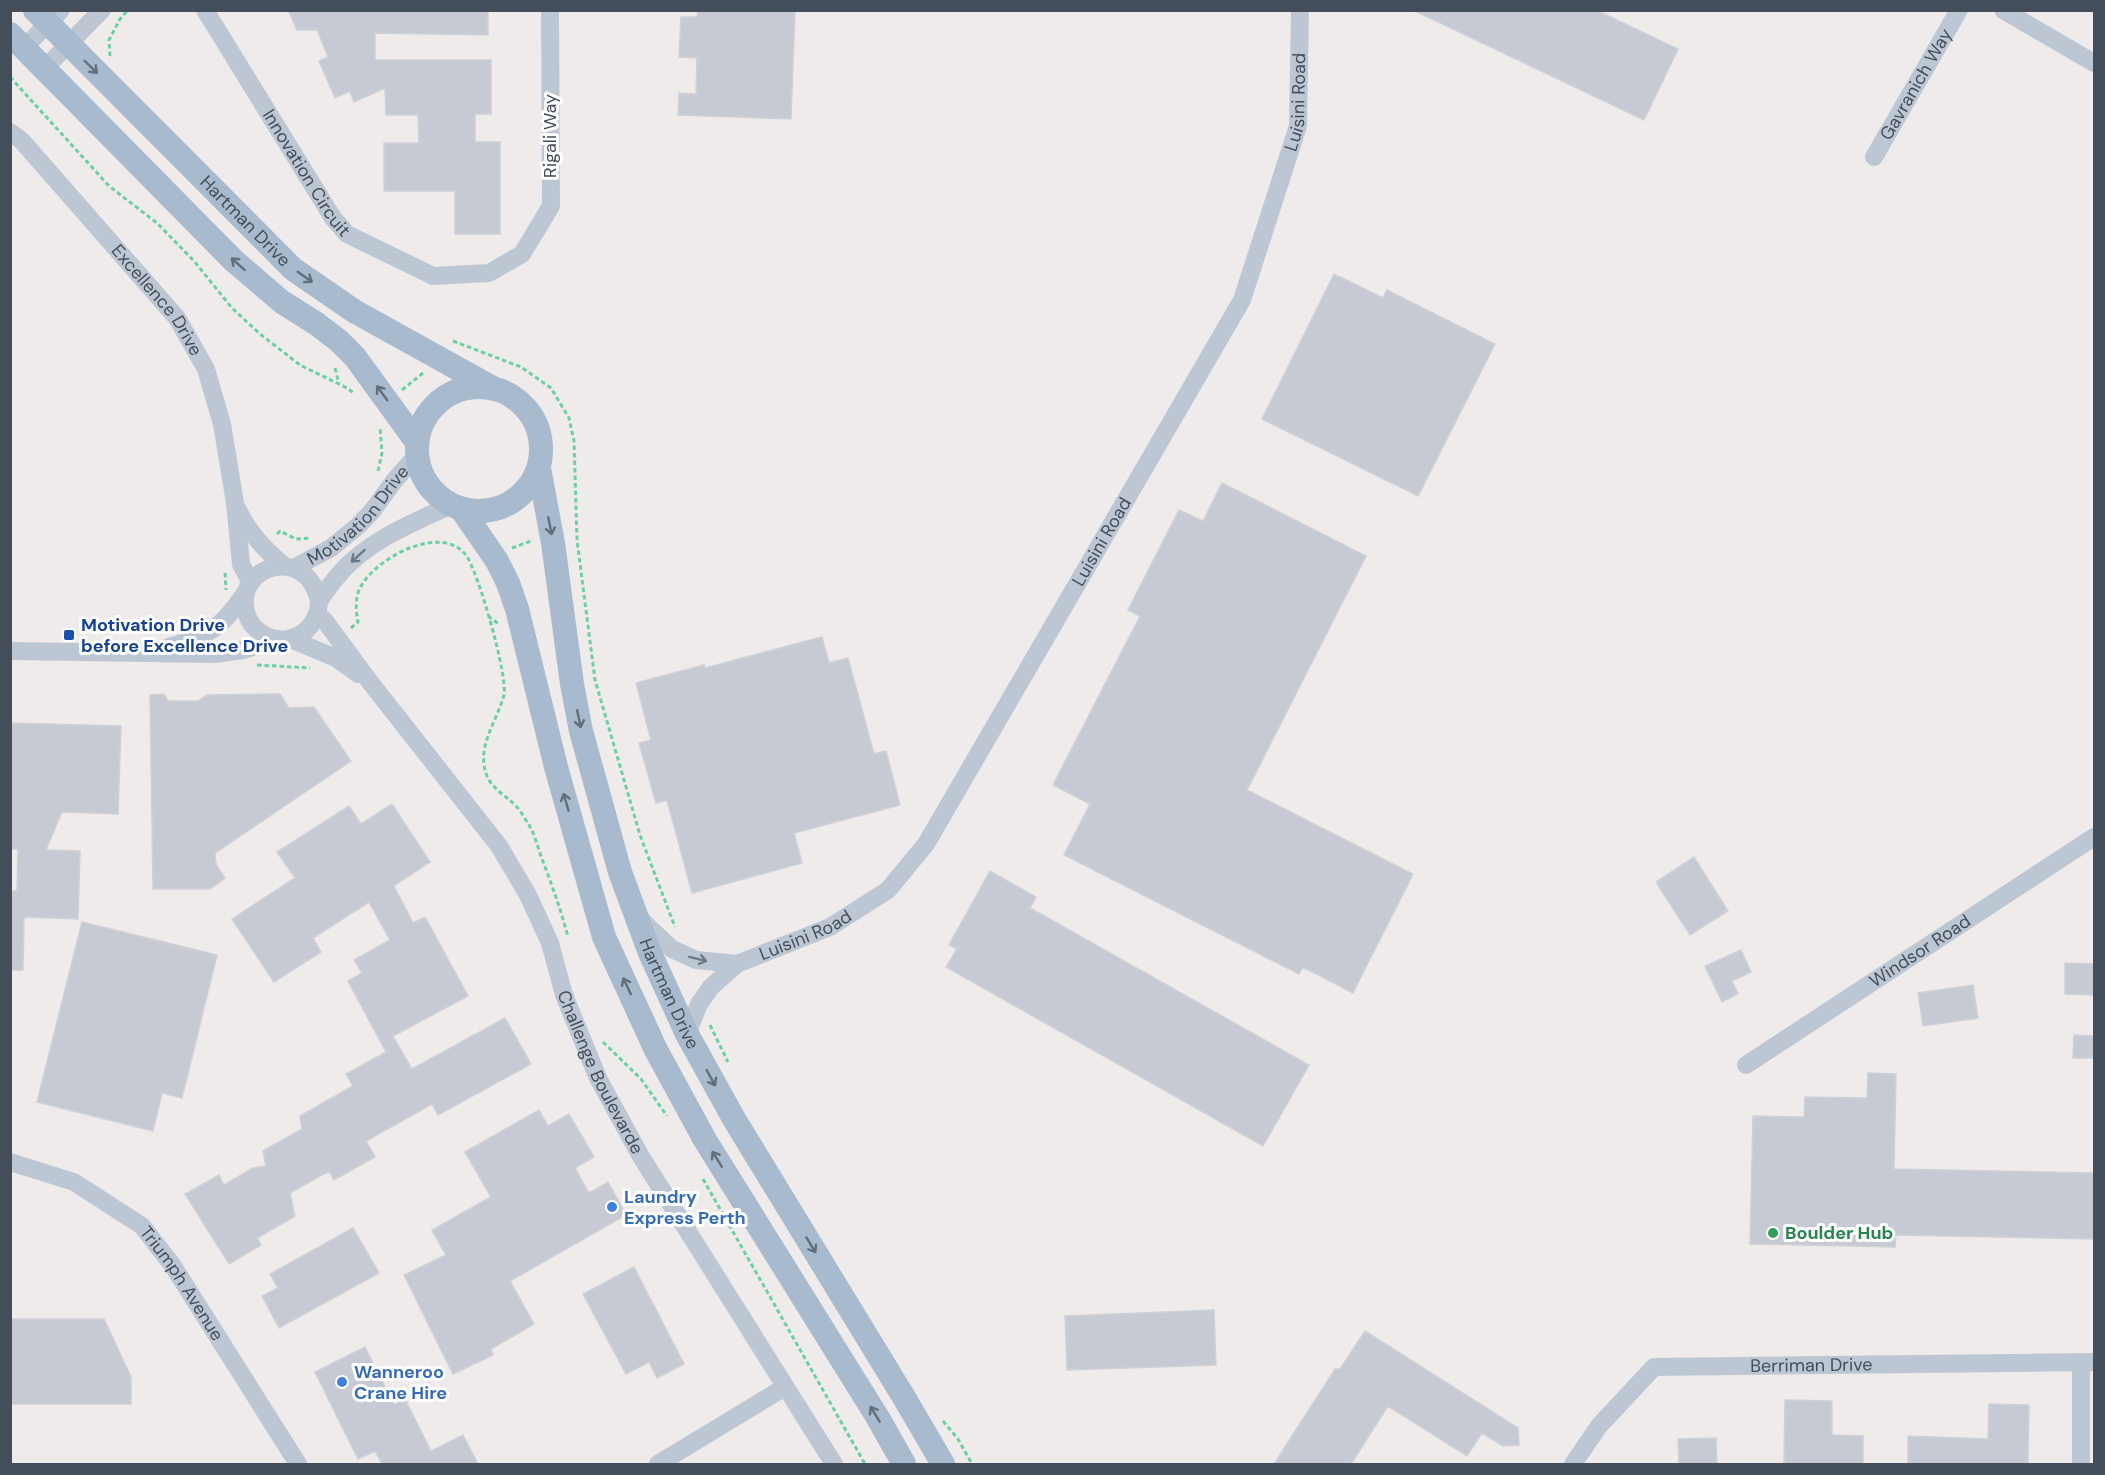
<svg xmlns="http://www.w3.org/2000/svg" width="2105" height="1475" font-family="'DM Sans',sans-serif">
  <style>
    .building { fill: #c7cad2; stroke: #cfd1d8; stroke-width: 1.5 }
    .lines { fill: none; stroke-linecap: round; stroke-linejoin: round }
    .path { stroke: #6ad1a3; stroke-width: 3; stroke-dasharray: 4.5 3; stroke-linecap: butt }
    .minor { stroke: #bdc7d3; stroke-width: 18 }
    .major { stroke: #a8bacd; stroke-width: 24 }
    .oneway { stroke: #616e7c }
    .oneway2 { stroke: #6e7884 }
    .transit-dot { fill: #1a4fb4; stroke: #fff; stroke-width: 2 }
    .shop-dot { fill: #3f7fe0; stroke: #fff; stroke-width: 2 }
    .leisure-dot { fill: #2e9e5b; stroke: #fff; stroke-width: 2 }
    .labels { text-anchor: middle; stroke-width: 6; stroke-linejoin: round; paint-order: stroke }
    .street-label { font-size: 18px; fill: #434e5a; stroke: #fff }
    .transit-label { font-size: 18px; font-weight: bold; fill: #164399; stroke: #fff; text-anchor: start }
    .shop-label { font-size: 18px; font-weight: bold; fill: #366cbe; stroke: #fff; text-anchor: start }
    .leisure-label { font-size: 18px; font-weight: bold; fill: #27864d; stroke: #fff; text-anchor: start }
  </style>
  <rect width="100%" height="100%" fill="#efebeb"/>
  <path class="building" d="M 288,10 L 488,10 L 488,35 L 375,33 L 375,60 L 491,60 L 491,114 L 475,114 L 475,142 L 500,142 L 500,234 L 455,234 L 455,191 L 384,191 L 384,143 L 419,143 L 418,115 L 386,115 L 385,88 L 354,102 L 350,91 L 335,98 L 319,61 L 328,57 L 317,30 L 297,30 Z
    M 698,10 L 795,10 L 791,119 L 678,115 L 679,93 L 696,94 L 697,58 L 679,57 L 681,17 L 697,17 Z
    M 1413,10 L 1596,10 L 1678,49 L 1644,120 Z
    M 1334,274 L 1383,298 L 1387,290 L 1495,344 L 1418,496 L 1262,419 Z
    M 1222,483 L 1366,556 L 1247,790 L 1413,874 L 1353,993 L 1303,967 L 1299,974 L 1064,855 L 1090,804 L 1053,785 L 1140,616 L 1128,610 L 1179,510 L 1203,521 Z
    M 822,637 L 829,663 L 848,658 L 874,754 L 886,751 L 900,805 L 794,833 L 802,863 L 692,893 L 667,800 L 656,803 L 639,743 L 651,740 L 636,683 L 704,665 L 705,668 Z
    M 164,694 L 168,701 L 198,701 L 207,695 L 280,694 L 289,708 L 314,707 L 351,761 L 215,853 L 216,864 L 225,878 L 210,889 L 153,889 L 150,695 Z
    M 10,723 L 121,726 L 118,814 L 62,812 L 46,850 L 80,851 L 78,919 L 24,917 L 23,970 L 10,970 L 10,892 L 17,890 L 18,849 L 10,849 Z
    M 392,804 L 430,862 L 394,886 L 413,923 L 425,917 L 468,996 L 393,1036 L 412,1069 L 505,1018 L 531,1064 L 438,1115 L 432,1104 L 366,1141 L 375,1157 L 334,1180 L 329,1171 L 290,1193 L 295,1216 L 257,1238 L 261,1245 L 229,1264 L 185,1194 L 219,1175 L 224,1185 L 253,1168 L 266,1166 L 263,1151 L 302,1129 L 300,1116 L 353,1086 L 346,1074 L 386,1052 L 348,981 L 362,973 L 354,960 L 390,940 L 369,902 L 313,938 L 321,952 L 274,982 L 232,919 L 295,878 L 277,852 L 349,806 L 361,824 Z
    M 1694,857 L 1728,911 L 1690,935 L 1656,882 Z
    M 990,871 L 1036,897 L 1030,908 L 1309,1065 L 1263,1146 L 946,967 L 957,949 L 949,945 Z
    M 82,922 L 217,955 L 182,1098 L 162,1093 L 153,1131 L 37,1102 Z
    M 1741,950 L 1751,972 L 1732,981 L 1738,994 L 1722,1002 L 1705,966 Z
    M 2065,963 L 2094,964 L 2094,995 L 2065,994 Z
    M 1973,985 L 1978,1018 L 1923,1026 L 1918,993 Z
    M 2074,1035 L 2094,1036 L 2094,1058 L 2073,1058 Z
    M 1868,1073 L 1896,1074 L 1894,1169 L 2094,1173 L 2094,1239 L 1896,1235 L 1895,1247 L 1750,1244 L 1753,1116 L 1804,1117 L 1805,1097 L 1867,1098 Z
    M 539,1110 L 548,1126 L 569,1114 L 594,1157 L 575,1168 L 589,1193 L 608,1182 L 626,1215 L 510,1281 L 534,1324 L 491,1349 L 493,1355 L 453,1374 L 404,1275 L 446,1255 L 432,1230 L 491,1197 L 465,1152 Z
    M 353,1228 L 379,1273 L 279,1328 L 262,1296 L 278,1288 L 270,1274 Z
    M 634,1267 L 684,1364 L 657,1378 L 649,1362 L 626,1374 L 583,1294 Z
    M 1214,1310 L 1216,1365 L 1067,1370 L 1065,1316 Z
    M 10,1319 L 104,1319 L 131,1377 L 131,1404 L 10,1404 Z
    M 1365,1331 L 1518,1428 L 1519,1445 L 1503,1446 L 1482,1433 L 1467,1456 L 1388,1406 L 1351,1464 L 1274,1464 L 1335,1369 L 1340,1369 Z
    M 365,1347 L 394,1405 L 405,1399 L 431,1451 L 463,1435 L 478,1464 L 382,1464 L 375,1451 L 358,1459 L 315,1372 Z
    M 1785,1400 L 1832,1401 L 1832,1435 L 1863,1436 L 1863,1464 L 1784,1464 Z
    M 1989,1404 L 2029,1405 L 2028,1464 L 1908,1464 L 1908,1436 L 1988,1439 Z
    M 1716,1438 L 1717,1464 L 1679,1464 L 1678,1439 Z"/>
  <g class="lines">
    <path class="path" d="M 110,56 L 109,40 L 120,19 L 128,10
      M 10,77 L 109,186 L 157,223 L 194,261 L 232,308 L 260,334 L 300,365 L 347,388 L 355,394
      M 453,341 L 521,367 L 551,388 L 569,418 L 574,441 L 577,540 L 595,680 L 640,835 L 675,927
      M 335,368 L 339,384
      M 402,390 L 423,373
      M 378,471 L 382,453 L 380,427
      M 277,534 L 280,531 L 296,539 L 311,538
      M 512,548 L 531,541
      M 225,573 L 226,590
      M 488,616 L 500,625
      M 351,628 L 358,622 C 356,611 355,601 359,590 C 372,560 440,522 466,555 C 478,571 508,676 504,695 C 498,718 481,740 484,764 C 486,786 502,792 516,806 C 521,811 525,819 529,825 C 535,835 538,848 542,859 C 552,885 561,910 568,937
      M 257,665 L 310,668
      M 710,1025 L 728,1062
      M 603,1042 L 641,1079 L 667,1116
      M 703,1179 L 865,1464
      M 943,1421 L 958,1439 L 972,1464"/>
    <g class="minor">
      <path id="s1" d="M 205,10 L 333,218 L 347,234 L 433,276 L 489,273 L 522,254 L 551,206 L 550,10"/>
      <path d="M 2003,10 L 2094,63"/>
      <path d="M 24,48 L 61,10"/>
      <path d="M 44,69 L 102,10"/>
      <path id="s2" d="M 10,132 L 22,141 L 177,318 L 206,369 L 222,424 L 235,503 L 241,564 L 251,583"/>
      <path id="s3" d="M 1874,157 L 1959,10"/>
      <path d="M 238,510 C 251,536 263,547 284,566"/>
      <path id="s4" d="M 294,568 L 331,548 L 359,525 L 373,510 L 394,481 L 416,456"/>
      <path d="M 319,601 C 307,544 234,565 246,612 C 252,635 280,647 301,634 C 308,630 315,621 317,613 C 319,609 318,604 320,600 C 326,590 335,579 342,571 C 371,539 413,523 451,505"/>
      <path id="s5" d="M 317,614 L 325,621 L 370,682 L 499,846 L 528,895 L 550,943 L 564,995 L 598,1078 L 640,1155 L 834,1464"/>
      <path d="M 290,639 L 336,658 L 358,674"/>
      <path d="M 169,647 C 211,635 221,628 246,592"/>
      <path d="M 10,651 L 214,654 L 243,650 L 277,639"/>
      <path d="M 637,916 L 672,949 L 696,960 L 737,964"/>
      <path id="s6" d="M 687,1034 L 699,1004 L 711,987 L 737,964 L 830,927 L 888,890 L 926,844 L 1242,300 L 1298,126 L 1300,10"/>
      <path id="s7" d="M 1746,1065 L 2094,837"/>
      <path id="s8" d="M 10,1162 L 74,1182 L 142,1226 L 173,1266 L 298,1464"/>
      <path d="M 2081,1362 L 2081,1464"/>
      <path d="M 658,1464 L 785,1387"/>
      <path id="s9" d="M 1573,1464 L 1599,1426 L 1654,1367 L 2094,1362"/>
    </g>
    <g class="major">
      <path id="s10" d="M 35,10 L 293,269 L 354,311 L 491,387"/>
      <path d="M 10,34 L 234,261 L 282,302 L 317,324 L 339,341 L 355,357 L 416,441"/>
      <circle cx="479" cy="449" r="62"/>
      <path id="s11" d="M 539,468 L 553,543 L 572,684 L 581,731 L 620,872 L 650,953 L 687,1034 L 734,1119 L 905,1399 L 943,1464"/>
      <path d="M 462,510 L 497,561 L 508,583 L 517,609 L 556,767 L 604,937 L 656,1050 L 705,1140 L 878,1418 L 904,1464"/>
    </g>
  </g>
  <defs><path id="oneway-shaft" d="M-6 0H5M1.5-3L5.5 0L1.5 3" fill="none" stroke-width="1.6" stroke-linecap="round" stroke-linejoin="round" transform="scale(1.5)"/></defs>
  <g class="oneway">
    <use href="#oneway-shaft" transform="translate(91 67) rotate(44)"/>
    <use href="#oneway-shaft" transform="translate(238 264) rotate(-138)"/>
    <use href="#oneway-shaft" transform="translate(305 277) rotate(35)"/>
    <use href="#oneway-shaft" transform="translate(382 393) rotate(-126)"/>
    <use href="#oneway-shaft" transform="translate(550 526) rotate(79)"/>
    <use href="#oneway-shaft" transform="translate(579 719) rotate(78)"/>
    <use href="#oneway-shaft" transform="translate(566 802) rotate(-106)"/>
    <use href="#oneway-shaft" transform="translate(627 986) rotate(-115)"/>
    <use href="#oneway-shaft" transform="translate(711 1078) rotate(61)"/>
    <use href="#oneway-shaft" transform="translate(717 1159) rotate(-122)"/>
    <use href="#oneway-shaft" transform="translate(811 1245) rotate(59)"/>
    <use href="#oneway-shaft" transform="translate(875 1414) rotate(-121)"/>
  </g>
  <g class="oneway2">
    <use href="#oneway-shaft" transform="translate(358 556) rotate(138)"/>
    <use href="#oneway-shaft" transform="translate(698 959) rotate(14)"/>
  </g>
  <rect class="transit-dot" x="63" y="629" width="12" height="12" rx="3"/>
  <g class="shop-dot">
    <circle cx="612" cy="1207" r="6"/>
    <circle cx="342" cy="1382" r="6"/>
  </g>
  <circle class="leisure-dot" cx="1773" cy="1233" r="6"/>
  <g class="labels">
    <g class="street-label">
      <text dy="6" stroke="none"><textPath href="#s3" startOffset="84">Gavranich Way</textPath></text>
      <text dy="6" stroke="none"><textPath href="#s6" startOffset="1152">Luisini Road</textPath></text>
      <text transform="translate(550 136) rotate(-90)" y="6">Rigali Way</text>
      <text dy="6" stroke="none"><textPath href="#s1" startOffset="192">Innovation Circuit</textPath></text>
      <text dy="6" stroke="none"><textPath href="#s10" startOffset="298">Hartman Drive</textPath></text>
      <text dy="6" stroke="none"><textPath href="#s2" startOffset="224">Excellence Drive</textPath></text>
      <text dy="6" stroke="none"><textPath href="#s4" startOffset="84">Motivation Drive</textPath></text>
      <text dy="6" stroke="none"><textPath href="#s6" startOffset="666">Luisini Road</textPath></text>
      <text dy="6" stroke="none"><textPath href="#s6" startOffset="162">Luisini Road</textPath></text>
      <text dy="6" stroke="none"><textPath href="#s7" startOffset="208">Windsor Road</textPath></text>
      <text dy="6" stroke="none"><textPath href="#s11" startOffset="544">Hartman Drive</textPath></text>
      <text dy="6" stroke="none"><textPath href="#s5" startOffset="544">Challenge Boulevarde</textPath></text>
      <text dy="6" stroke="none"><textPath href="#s8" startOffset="218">Triumph Avenue</textPath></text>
      <text dy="6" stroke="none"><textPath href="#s9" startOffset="284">Berriman Drive</textPath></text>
    </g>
    <g class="transit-label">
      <text x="81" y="631">Motivation Drive<tspan x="81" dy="21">before Excellence Drive</tspan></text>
    </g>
    <g class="shop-label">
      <text x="624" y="1203">Laundry<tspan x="624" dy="21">Express Perth</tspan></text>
      <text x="354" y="1378">Wanneroo<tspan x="354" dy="21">Crane Hire</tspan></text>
    </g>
    <g class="leisure-label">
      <text x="1785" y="1239">Boulder Hub</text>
    </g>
  </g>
  <rect width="2105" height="1475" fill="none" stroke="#434e5a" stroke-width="24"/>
</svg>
